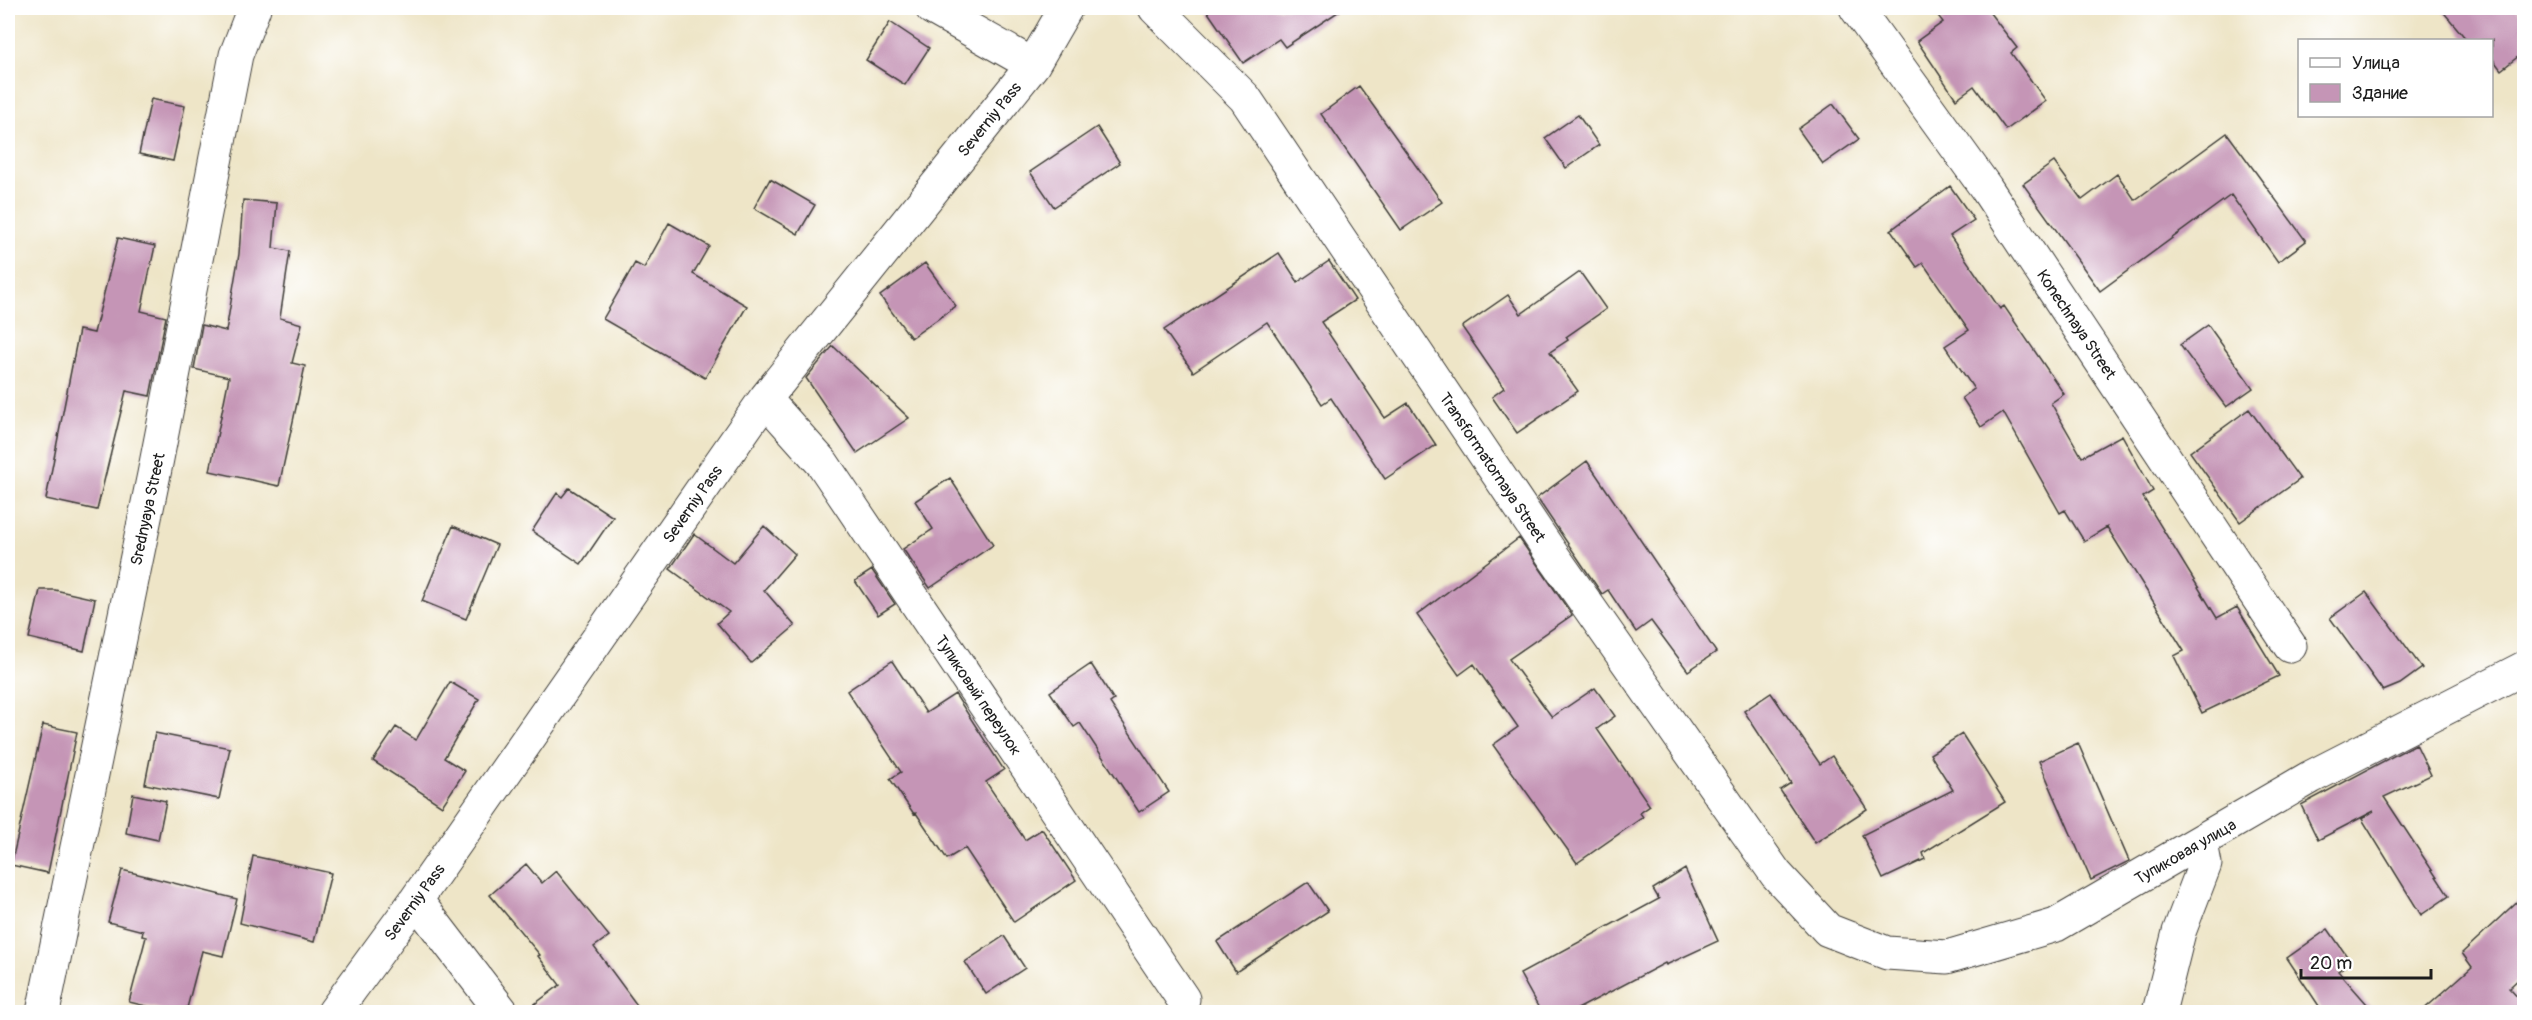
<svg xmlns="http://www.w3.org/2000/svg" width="2532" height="1020" font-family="Pangolin,sans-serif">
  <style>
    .building { fill: #c595b6 }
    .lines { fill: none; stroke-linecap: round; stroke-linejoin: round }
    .minor-casing { stroke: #3c3a36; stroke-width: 35 }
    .minor { stroke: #fff; stroke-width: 33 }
    .labels { text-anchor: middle; stroke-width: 5; stroke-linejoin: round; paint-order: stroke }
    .street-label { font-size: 16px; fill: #1c1c1c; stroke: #fff }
  </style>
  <rect width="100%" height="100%" fill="#fff"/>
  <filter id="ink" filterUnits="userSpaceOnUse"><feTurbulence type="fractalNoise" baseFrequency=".0167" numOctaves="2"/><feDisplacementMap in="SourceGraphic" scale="12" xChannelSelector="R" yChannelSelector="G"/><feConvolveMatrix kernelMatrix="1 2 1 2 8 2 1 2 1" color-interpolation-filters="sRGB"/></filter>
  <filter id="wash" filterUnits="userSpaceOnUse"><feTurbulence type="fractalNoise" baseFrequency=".008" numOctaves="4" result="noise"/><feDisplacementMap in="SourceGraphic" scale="24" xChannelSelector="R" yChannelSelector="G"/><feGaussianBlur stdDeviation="1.35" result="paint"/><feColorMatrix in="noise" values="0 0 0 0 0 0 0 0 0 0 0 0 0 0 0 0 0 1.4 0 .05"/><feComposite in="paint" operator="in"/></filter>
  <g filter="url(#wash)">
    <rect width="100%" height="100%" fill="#eee5c7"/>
    <g id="blocks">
      <path class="building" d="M 1205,8 L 1344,8 L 1285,47 L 1279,39 L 1243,63 Z
        M 1932,8 L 1986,8 L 2017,48 L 2011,53 L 2046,101 L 2006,130 L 1974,86 L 1956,99 L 1917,41 L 1943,22 Z
        M 2440,8 L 2516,8 L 2524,18 L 2524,52 L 2501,70 L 2492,58 L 2492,40 L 2467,40 Z
        M 890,22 L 929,48 L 905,85 L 866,60 Z
        M 1359,86 L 1442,202 L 1401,230 L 1321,114 Z
        M 151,99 L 185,106 L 173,161 L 139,154 Z
        M 1833,104 L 1859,139 L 1823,164 L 1798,129 Z
        M 1578,115 L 1599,145 L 1566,168 L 1545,138 Z
        M 1097,127 L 1120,163 L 1054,207 L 1030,172 Z
        M 2227,133 L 2306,241 L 2278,262 L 2231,195 L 2100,291 L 2023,184 L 2054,162 L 2082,200 L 2117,174 L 2135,200 Z
        M 770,179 L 815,205 L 798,234 L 754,208 Z
        M 1950,186 L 1974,220 L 1950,236 L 2000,309 L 2004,306 L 2064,394 L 2051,403 L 2082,457 L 2122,435 L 2153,491 L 2143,497 L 2217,618 L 2237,607 L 2279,676 L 2202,713 L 2174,656 L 2184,651 L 2107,527 L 2084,541 L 2065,510 L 2060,513 L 2003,412 L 1981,427 L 1962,398 L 1974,389 L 1945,346 L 1969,330 L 1923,263 L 1917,267 L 1891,230 Z
        M 243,200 L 277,203 L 273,248 L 290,251 L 280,318 L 302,324 L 292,363 L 305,366 L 279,486 L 210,471 L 229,377 L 194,369 L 202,325 L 226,331 L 239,254 Z
        M 669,223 L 709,246 L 693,274 L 747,306 L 705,378 L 603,319 L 635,263 L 644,268 Z
        M 118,238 L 155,246 L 141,311 L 166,317 L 150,396 L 126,391 L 97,510 L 46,499 L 79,330 L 94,333 Z
        M 1279,253 L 1298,282 L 1329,261 L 1355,300 L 1321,322 L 1385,418 L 1408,403 L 1436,445 L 1385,479 L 1331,398 L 1322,404 L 1267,322 L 1193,372 L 1164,330 Z
        M 925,263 L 956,306 L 911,338 L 880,296 Z
        M 1580,272 L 1606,309 L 1566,337 L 1568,340 L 1550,352 L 1578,391 L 1517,433 L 1492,397 L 1504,388 L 1462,327 L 1508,295 L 1521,314 Z
        M 2208,325 L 2253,388 L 2226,407 L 2180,345 Z
        M 833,346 L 909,418 L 857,453 L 806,378 Z
        M 2249,409 L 2300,479 L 2240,522 L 2190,452 Z
        M 1587,461 L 1716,652 L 1688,671 L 1651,621 L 1636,632 L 1608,590 L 1602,594 L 1537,498 Z
        M 950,478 L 993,545 L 930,588 L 903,549 L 933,529 L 915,501 Z
        M 569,488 L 613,517 L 581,564 L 532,531 L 557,493 L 562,497 Z
        M 453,526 L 497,545 L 466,619 L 422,601 Z
        M 764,526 L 795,554 L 764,590 L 795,626 L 751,663 L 717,623 L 729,612 L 670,569 L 694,534 L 733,563 Z
        M 1519,538 L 1572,615 L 1509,659 L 1552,717 L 1595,688 L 1615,716 L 1597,729 L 1650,806 L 1640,813 L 1643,817 L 1577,863 L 1493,745 L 1518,727 L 1474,664 L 1459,675 L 1417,615 Z
        M 872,570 L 895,604 L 878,615 L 855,581 Z
        M 40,590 L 55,590 L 95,599 L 84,651 L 29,638 Z
        M 2366,592 L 2422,668 L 2400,684 L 2383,691 L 2330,618 Z
        M 892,661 L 926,713 L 955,694 L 1004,770 L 986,782 L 1025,840 L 1042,829 L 1076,880 L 1014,922 L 965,848 L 947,859 L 916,813 L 914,814 L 890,779 L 901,772 L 847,691 Z
        M 1091,664 L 1114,700 L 1110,703 L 1169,792 L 1139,812 L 1080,723 L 1074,727 L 1050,692 Z
        M 450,682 L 479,699 L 444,758 L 465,771 L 442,806 L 373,761 L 396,727 L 416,740 Z
        M 1771,693 L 1820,764 L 1832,756 L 1867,809 L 1815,843 L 1780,790 L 1791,783 L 1744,711 Z
        M 43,725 L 77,732 L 48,873 L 11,865 Z
        M 155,733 L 230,748 L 219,799 L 145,784 Z
        M 1962,734 L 2005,802 L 1923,853 L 1925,859 L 1883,879 L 1862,835 L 1953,790 L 1930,754 Z
        M 2078,743 L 2129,861 L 2091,880 L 2039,761 Z
        M 2416,744 L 2431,775 L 2384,797 L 2449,896 L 2421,915 L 2362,819 L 2374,811 L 2318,840 L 2301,805 Z
        M 133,794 L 166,801 L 158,840 L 126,833 Z
        M 253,856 L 331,873 L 314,942 L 240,923 Z
        M 526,864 L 542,883 L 556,871 L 609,936 L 594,947 L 642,1012 L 524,1012 L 560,985 L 538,956 L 540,955 L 490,895 Z
        M 1685,869 L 1718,941 L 1666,965 L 1665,963 L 1572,1012 L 1541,1012 L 1520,974 L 1659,899 L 1653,889 Z
        M 122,870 L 237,899 L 223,956 L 202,951 L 186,1012 L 171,1012 L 129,1002 L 146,937 L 142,936 L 143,931 L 108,922 Z
        M 1308,882 L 1328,911 L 1236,972 L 1217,942 Z
        M 2524,895 L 2524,974 L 2509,988 L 2524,1004 L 2524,1012 L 2421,1012 L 2472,967 L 2462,953 Z
        M 2328,929 L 2351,962 L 2338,971 L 2374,1012 L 2323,1012 L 2287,958 Z
        M 1004,936 L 1025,968 L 986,994 L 965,962 Z"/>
    </g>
  </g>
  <g filter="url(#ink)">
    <use href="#blocks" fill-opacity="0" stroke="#3c3a36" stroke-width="1.5"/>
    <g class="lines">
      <defs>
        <path id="minor" d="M 932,8 L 1033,65
          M 1155,8 L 1245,98 L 1553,556 L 1776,874 L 1828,930 L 1887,953 L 1947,957 L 2056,925 L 2311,777 L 2524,668
          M 1856,8 L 1986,188 L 2290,646
          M 765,399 L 823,464 L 1183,999
          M 416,900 L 502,1012
          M 43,1012 L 154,474 L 236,55 L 254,8
          M 334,1012 L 416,900 L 765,399 L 1033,65 L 1066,8
          M 2159,1012 L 2179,932 L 2205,864 L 2201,843"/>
      </defs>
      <use href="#minor" class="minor-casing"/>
      <use href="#minor" class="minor"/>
    </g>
  </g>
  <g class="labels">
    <g class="street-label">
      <text transform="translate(989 119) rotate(-51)" y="6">Severniy Pass</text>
      <text transform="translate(2077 324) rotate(56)" y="6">Konechnaya Street</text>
      <text transform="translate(1493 467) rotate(56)" y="6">Transformatornaya Street</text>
      <text transform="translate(692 504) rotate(-55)" y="6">Severniy Pass</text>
      <text transform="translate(147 509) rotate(-78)" y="6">Srednyaya Street</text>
      <text transform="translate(979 695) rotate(56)" y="6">Тупиковый переулок</text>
      <text transform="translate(2185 851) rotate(-30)" y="6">Тупиковая улица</text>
      <text transform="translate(414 902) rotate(-54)" y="6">Severniy Pass</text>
    </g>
  </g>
  <rect width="2532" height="1020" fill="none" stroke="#fff" stroke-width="30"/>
  <rect x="2298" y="39" width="195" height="78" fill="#ffffff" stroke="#a4a4a4" stroke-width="1.5"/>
  <rect x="2310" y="58" width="30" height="9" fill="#ffffff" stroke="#a4a4a4" stroke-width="1.5"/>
  <text x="2352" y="69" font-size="18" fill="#1c1c1c">Улица</text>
  <rect x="2310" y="84" width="30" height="18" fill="#c595b6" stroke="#a4a4a4" stroke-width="1.5"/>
  <text x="2352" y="99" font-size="18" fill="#1c1c1c">Здание</text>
  <path d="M2301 969v9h130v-9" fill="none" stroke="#1c1c1c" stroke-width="3"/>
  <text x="2310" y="969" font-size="18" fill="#1c1c1c" stroke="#ffffff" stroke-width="4.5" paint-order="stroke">20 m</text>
</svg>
